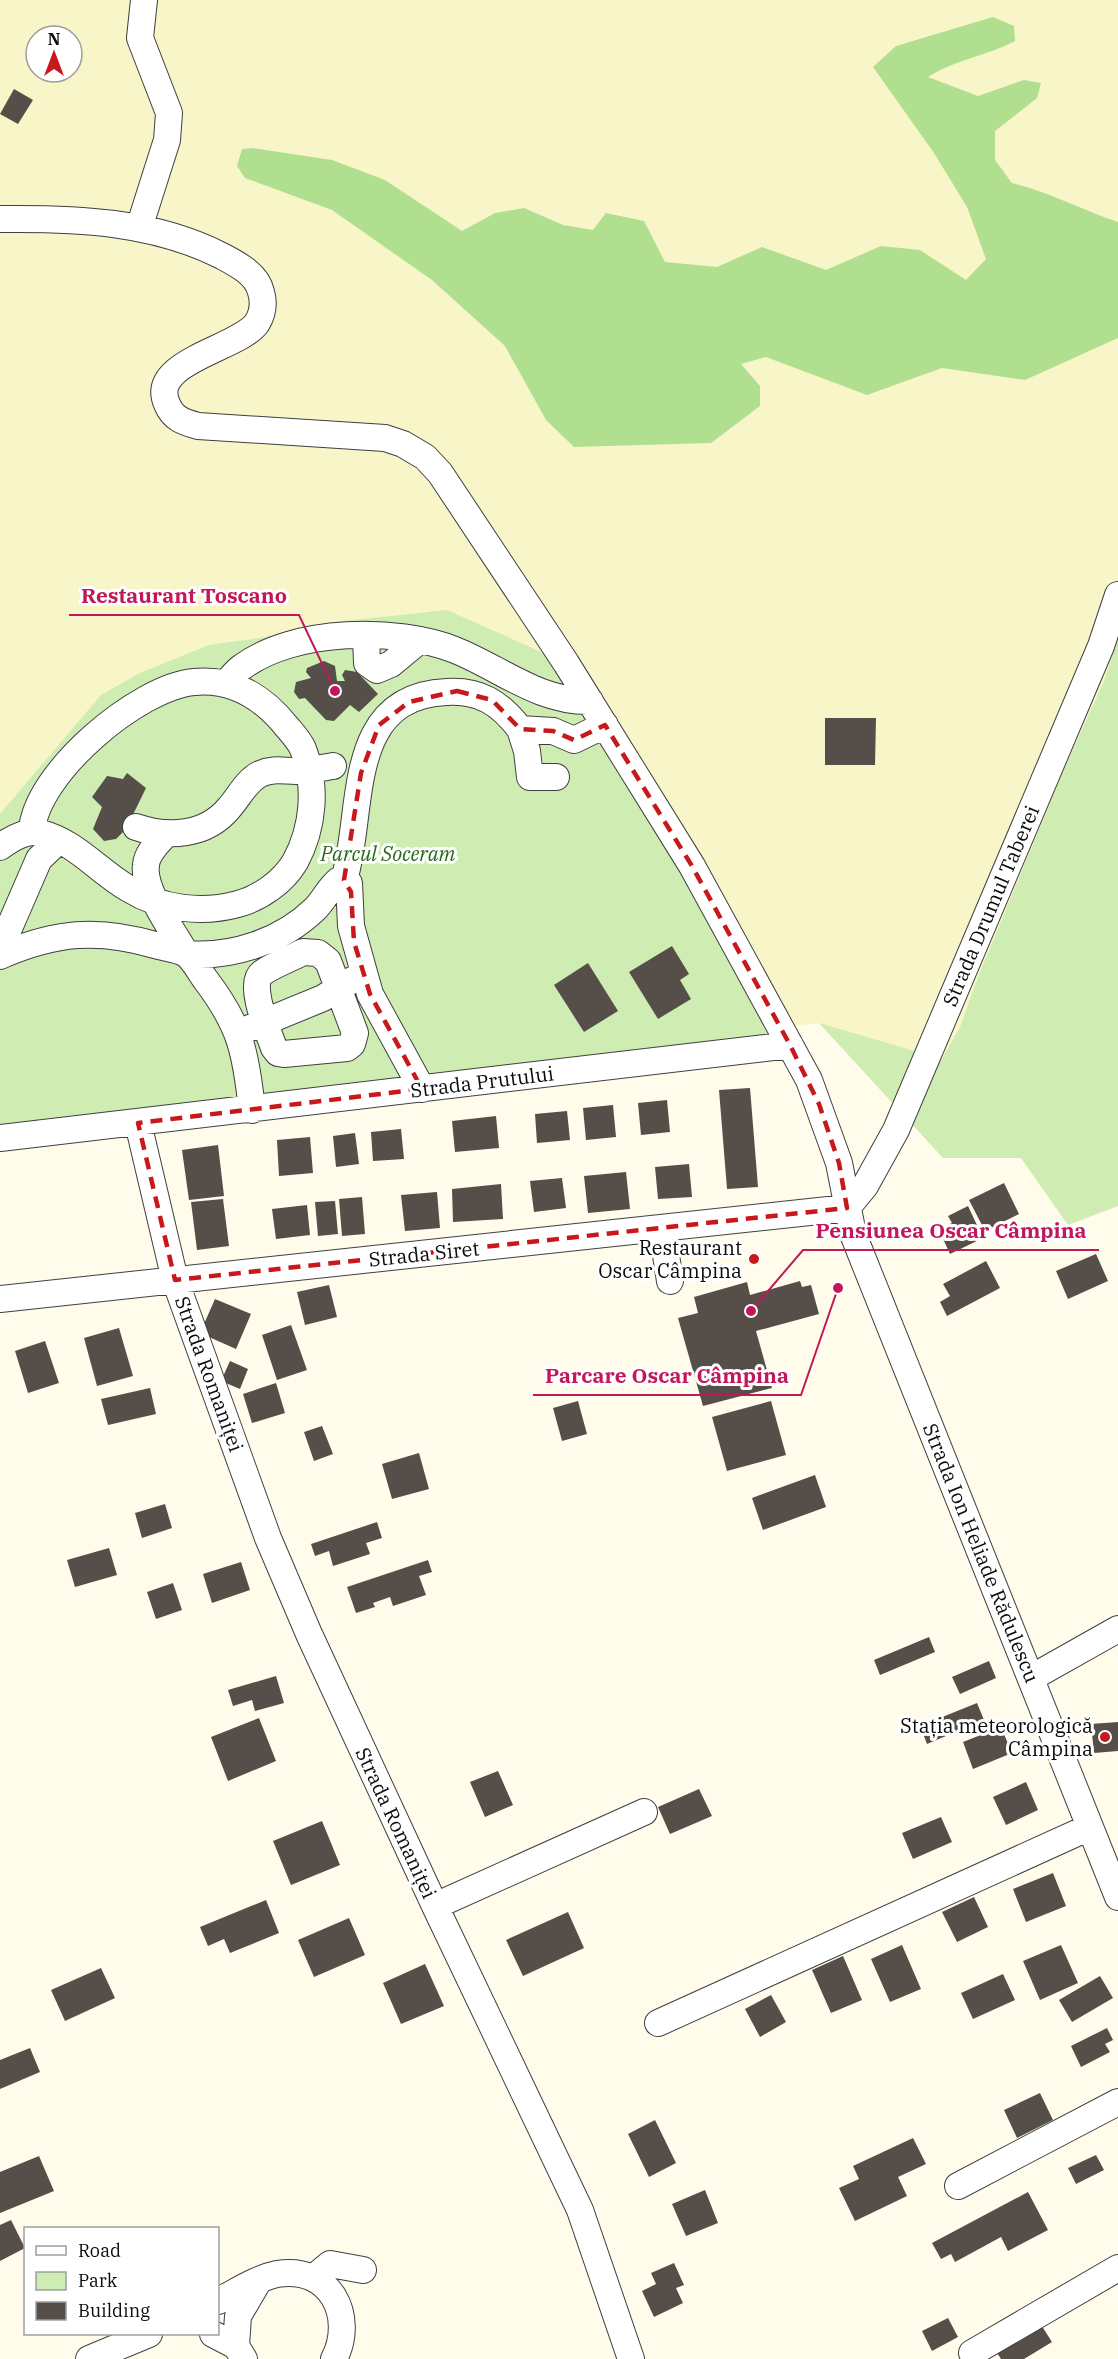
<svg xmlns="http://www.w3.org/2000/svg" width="1118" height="2359" font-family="'IBM Plex Serif',serif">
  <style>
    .farmland { fill: #f8f5c9; fill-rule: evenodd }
    .green { fill: #cfedb2 }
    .forest { fill: #b1df90 }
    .building { fill: #564e48 }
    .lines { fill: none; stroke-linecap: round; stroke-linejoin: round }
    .minor-casing { stroke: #3f3f3f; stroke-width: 28 }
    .minor { stroke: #fff; stroke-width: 26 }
    .marked { fill: none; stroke: #c9181b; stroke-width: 4.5; stroke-dasharray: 12 8; stroke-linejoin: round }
    .poi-dot { fill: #c9181b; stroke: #fff; stroke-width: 2 }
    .labels { text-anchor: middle; stroke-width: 6; stroke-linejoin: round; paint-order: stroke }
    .park-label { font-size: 20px; font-style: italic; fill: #266a17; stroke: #fff }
    .street-label { font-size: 20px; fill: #0c0c0c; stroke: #fff }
    .poi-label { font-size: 20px; fill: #0c0c0c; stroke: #fff; text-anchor: end }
    .leader { fill: none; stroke: #c2185b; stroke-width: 2 }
    .callout-dot { fill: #c2185b; stroke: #fff; stroke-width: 2 }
    .callout-label { font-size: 21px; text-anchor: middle; font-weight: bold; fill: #c2185b; stroke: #fff; stroke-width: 6; stroke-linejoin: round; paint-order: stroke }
  </style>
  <rect width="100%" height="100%" fill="#fffcec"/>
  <path class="farmland" d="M 0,0 L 1118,0 L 1118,638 L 1104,681 L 1000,927 L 1118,1206 L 1068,1225 L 1021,1158 L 943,1158 L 819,1023 L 514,1057 L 0,1122 ZM 36,36 L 72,36 L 72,72 L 36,72 Z"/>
  <path class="green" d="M 447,610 L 566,663 L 790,1045 L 0,1136 L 0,814 L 101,695 L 140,673 L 209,645 L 260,638 L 335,622 Z
    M 1118,638 L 1118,1206 L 1068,1225 L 1021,1158 L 943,1158 L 819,1023 L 942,1059 L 960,1027 L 978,977 L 1061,776 L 1104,681 Z"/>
  <path class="forest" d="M 993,17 L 1014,26 L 1015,41 C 987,56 956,59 928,77 L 978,96 L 1024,80 L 1041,83 L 1037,98 L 995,131 L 995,160 L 1012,183 C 1049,192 1082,210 1118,222 L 1118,338 L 1025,380 L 942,368 L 867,395 L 766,357 L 741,364 L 760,386 L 760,406 L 711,443 L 574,447 L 546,420 L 505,346 L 432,280 L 332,210 L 245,178 L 237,166 L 242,149 L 253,148 L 332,160 L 385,180 L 462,231 L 495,213 L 524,208 L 563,225 L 593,230 L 606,213 L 644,221 L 665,262 L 717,267 L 762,247 L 826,270 L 881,246 L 920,250 L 966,280 L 986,259 L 967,207 L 934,153 L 873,67 L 896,46 Z"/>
  <path class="building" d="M 14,89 L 33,100 L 18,124 L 0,114 Z
    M 324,661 L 335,666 L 337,681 L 345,681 L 342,675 L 345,670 L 357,672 L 378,694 L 359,712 L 350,705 L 334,721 L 326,720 L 305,698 L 299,699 L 294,692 L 296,682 L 311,678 L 306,672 L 307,668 Z
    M 825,718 L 876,718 L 875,765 L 825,765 Z
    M 127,773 L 146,788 L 126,829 L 116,839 L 104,841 L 93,829 L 102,807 L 92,797 L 107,776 L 123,779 Z
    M 672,946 L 689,974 L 680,980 L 691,999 L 658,1019 L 629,972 Z
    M 588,963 L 618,1011 L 584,1032 L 554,985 Z
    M 750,1088 L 758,1187 L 727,1189 L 719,1090 Z
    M 667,1100 L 670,1132 L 641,1135 L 638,1103 Z
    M 613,1105 L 616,1137 L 586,1140 L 583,1108 Z
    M 567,1111 L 570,1140 L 537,1143 L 535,1114 Z
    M 496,1116 L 499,1148 L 455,1152 L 452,1121 Z
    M 401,1129 L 404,1159 L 373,1161 L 371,1132 Z
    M 355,1133 L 359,1164 L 336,1167 L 333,1136 Z
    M 310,1137 L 313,1173 L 279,1176 L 277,1140 Z
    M 218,1145 L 224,1196 L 189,1200 L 182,1150 Z
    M 689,1164 L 692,1197 L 658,1199 L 655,1167 Z
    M 626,1172 L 630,1209 L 588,1213 L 584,1176 Z
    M 562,1178 L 566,1208 L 534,1212 L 530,1181 Z
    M 1004,1183 L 1019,1214 L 985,1231 L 969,1200 Z
    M 501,1184 L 503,1219 L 453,1222 L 452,1189 Z
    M 437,1192 L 440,1228 L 405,1231 L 401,1195 Z
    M 362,1197 L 365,1234 L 342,1236 L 339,1199 Z
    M 223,1199 L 229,1246 L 197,1250 L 191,1202 Z
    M 335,1201 L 338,1234 L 318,1236 L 315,1202 Z
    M 307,1205 L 310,1235 L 276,1239 L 272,1209 Z
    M 968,1206 L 983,1238 L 950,1254 L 939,1230 L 952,1223 L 948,1216 Z
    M 1096,1254 L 1108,1281 L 1068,1299 L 1056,1271 Z
    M 986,1261 L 1000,1288 L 947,1316 L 940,1302 L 950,1296 L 943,1284 Z
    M 800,1281 L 802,1287 L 811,1285 L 819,1314 L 756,1331 L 772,1388 L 703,1406 L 678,1318 L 698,1313 L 694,1297 L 747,1282 L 750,1295 Z
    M 329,1285 L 337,1317 L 305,1325 L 297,1292 Z
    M 215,1299 L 251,1314 L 236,1349 L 200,1333 Z
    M 291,1325 L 307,1370 L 277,1380 L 262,1335 Z
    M 119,1328 L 133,1376 L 97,1386 L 84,1338 Z
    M 45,1341 L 59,1383 L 28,1393 L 15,1351 Z
    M 230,1361 L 248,1369 L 240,1389 L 221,1381 Z
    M 276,1383 L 285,1413 L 252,1423 L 243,1394 Z
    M 150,1388 L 156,1414 L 108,1425 L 101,1399 Z
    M 578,1401 L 587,1434 L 562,1441 L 553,1408 Z
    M 771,1401 L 786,1455 L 727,1471 L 712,1417 Z
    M 322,1426 L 333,1454 L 314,1461 L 304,1432 Z
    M 419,1453 L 429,1489 L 392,1499 L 382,1464 Z
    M 815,1475 L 826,1507 L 763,1530 L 752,1498 Z
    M 165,1504 L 172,1528 L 142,1538 L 135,1513 Z
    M 377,1522 L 382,1538 L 366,1543 L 370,1554 L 333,1566 L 329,1551 L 315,1556 L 311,1544 Z
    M 109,1548 L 117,1575 L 75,1587 L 67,1560 Z
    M 428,1560 L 432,1572 L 419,1576 L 426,1595 L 393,1606 L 390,1597 L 373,1603 L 375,1607 L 356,1613 L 347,1587 Z
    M 241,1562 L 250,1590 L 212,1603 L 203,1574 Z
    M 173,1583 L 182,1610 L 156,1619 L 147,1592 Z
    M 929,1637 L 935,1652 L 880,1675 L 874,1660 Z
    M 989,1661 L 996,1678 L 960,1694 L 952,1677 Z
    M 276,1676 L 284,1703 L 255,1711 L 252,1700 L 233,1706 L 228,1690 Z
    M 977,1703 L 984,1720 L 927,1744 L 920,1726 Z
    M 259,1718 L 276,1761 L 228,1781 L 211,1737 Z
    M 1118,1722 L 1118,1751 L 1094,1753 L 1091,1724 Z
    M 1001,1727 L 1012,1753 L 973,1769 L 963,1742 Z
    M 498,1771 L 513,1805 L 485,1817 L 470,1782 Z
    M 1026,1782 L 1038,1810 L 1006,1825 L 993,1797 Z
    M 699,1789 L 712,1816 L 670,1834 L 658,1807 Z
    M 941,1817 L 952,1842 L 913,1859 L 902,1833 Z
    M 322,1821 L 340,1865 L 291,1885 L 273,1841 Z
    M 1053,1873 L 1066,1906 L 1026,1922 L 1013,1889 Z
    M 974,1897 L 988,1927 L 957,1942 L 942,1912 Z
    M 266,1900 L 279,1933 L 230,1953 L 224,1939 L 208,1946 L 200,1927 Z
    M 568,1912 L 584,1948 L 523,1976 L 506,1940 Z
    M 349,1918 L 365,1955 L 314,1977 L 298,1940 Z
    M 902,1945 L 921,1989 L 890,2002 L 871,1959 Z
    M 1061,1945 L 1078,1983 L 1040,2000 L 1023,1961 Z
    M 843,1956 L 862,2000 L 831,2013 L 812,1970 Z
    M 425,1964 L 444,2006 L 401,2024 L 383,1983 Z
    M 101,1968 L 115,1998 L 65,2021 L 51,1990 Z
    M 1003,1974 L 1015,2000 L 973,2019 L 961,1993 Z
    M 1100,1976 L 1113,1998 L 1072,2022 L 1059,2000 Z
    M 771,1995 L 786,2022 L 760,2037 L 745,2009 Z
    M 1107,2028 L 1113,2040 L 1105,2044 L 1110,2052 L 1081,2067 L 1071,2046 Z
    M 30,2048 L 40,2072 L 0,2089 L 0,2060 Z
    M 1040,2093 L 1053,2120 L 1017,2138 L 1004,2110 Z
    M 655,2120 L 676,2163 L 649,2177 L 628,2134 Z
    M 913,2138 L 926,2164 L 898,2177 L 907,2196 L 855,2221 L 839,2188 L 859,2179 L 853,2166 Z
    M 1096,2155 L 1104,2170 L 1076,2184 L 1068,2168 Z
    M 39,2156 L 54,2191 L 0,2213 L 0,2172 Z
    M 705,2190 L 718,2223 L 686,2236 L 672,2204 Z
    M 1028,2192 L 1048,2230 L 1008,2251 L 1001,2237 L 955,2262 L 951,2254 L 941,2259 L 932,2243 Z
    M 11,2220 L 25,2248 L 0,2261 L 0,2225 Z
    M 674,2263 L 684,2285 L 676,2288 L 683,2303 L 654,2317 L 642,2291 L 656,2284 L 651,2273 Z
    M 948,2318 L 958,2337 L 932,2351 L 922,2331 Z
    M 1038,2320 L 1052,2342 L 1024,2359 L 1001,2359 L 994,2348 Z"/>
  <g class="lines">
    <defs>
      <path id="minor" d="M 0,219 C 76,218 153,221 222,256 C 237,264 257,274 261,292 C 264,302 263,313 257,323 C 239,349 148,361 167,404 C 173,419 184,422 198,426 L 385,438 L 403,444 L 425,457 L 440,473 L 566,663 L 692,866 L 809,1080 L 839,1163 L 853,1234 L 1118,1897
        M 139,228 L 167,140 L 169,113 L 140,38 L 144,0
        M 366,636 L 367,663 L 377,670 L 391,664 L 420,640
        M 226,683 C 231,678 236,671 242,667 C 295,628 396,627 455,650 C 500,668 539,702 590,701
        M 520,729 L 527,751 L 530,777 L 556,777
        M 136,827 C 168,838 206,836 229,808 C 239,797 246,781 260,774 C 273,768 283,771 296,771 C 309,771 321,768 333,766
        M 166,834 C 158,843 147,852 146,865 C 142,890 174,932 186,954 C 232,958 282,941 315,909 C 324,900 329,888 339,880 L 349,883 L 351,926 L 370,994 L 422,1089
        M 0,847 C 11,839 27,829 41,833 C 77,843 98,871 129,889 C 162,909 201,914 238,904 C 260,898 283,882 295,862 C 314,827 317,786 303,749 C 299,740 292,733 287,727 C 263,697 232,678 194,682 C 138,687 35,774 32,831
        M 344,880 C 365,812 343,696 447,692 C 480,690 500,703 520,729 L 553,731 L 574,740 L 605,725
        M 0,949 L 39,859 L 59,840
        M 303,952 L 318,953 L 328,961 L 355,1033 L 352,1044 L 347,1048 L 284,1054 L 278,1053 L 274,1048 C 269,1033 247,984 262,973 C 273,965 290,959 303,952 Z
        M 0,956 C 55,932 98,928 155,945 C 164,948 178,949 186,954 C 193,959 200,972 205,979 C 241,1026 246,1053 252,1110
        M 250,1028 L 323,998 L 352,980
        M 138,1123 L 175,1280 L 268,1538 L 309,1634 L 435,1906 L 580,2210 L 631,2359
        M 0,1138 L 790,1045
        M 847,1208 L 865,1186 L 896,1130 L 1101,646 L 1118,595
        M 662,1229 L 670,1281
        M 0,1299 L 847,1208
        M 1031,1678 L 1118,1629
        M 435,1906 L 644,1812
        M 658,2023 L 1090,1827
        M 958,2186 L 1118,2102
        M 313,2278 L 330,2264 L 363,2270
        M 218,2301 C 236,2292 257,2278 277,2274 C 330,2265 356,2316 334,2359
        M 213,2334 L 236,2346 L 244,2359
        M 236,2346 L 238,2316 L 258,2282
        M 972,2353 L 1118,2268
        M 89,2359 L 149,2334"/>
    </defs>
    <use href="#minor" class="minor-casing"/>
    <use href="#minor" class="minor"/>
  </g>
  <path class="marked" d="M 457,691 L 492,700 L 520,729 L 553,731 L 574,740 L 605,725 L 692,866 L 790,1045 L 819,1104 L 839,1163 L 847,1208 L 175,1280 L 138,1123 L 422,1089 L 370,994 L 354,942 L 351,892 L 344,880 L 361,773 L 379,725 L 409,702 Z"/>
  <g class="poi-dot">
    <circle cx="754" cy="1259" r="6"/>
    <circle cx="1105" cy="1737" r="6"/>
  </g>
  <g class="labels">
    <g class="park-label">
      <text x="388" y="861">Parcul Soceram</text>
    </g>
    <g class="street-label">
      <text transform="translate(991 906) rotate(-67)" y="7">Strada Drumul Taberei</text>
      <text transform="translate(482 1082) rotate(-7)" y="7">Strada Prutului</text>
      <text transform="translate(424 1254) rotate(-6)" y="7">Strada Siret</text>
      <text transform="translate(209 1374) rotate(70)" y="7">Strada Romaniței</text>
      <text transform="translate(981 1553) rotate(68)" y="7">Strada Ion Heliade Rădulescu</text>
      <text transform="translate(396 1823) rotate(65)" y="7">Strada Romaniței</text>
    </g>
    <g class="poi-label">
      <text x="742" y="1255">Restaurant<tspan x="742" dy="23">Oscar Câmpina</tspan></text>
      <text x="1093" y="1733">Stația meteorologică<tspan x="1093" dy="23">Câmpina</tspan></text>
    </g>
  </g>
  <path class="leader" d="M335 691L299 615H69M751 1311L803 1250H1099M838 1288L801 1395H533"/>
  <g class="callout-dot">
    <circle cx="335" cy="691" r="6"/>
    <circle cx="751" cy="1311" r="6"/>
    <circle cx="838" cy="1288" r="6"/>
  </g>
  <g class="callout-label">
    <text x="184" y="603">Restaurant Toscano</text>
    <text x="951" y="1238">Pensiunea Oscar Câmpina</text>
    <text x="667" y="1383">Parcare Oscar Câmpina</text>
  </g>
  <rect x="24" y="2227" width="195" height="108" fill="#ffffff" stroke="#9e9e9e" stroke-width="1.5"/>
  <rect x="36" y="2246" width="30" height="9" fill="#ffffff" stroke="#9e9e9e" stroke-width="1.5"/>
  <text x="78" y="2257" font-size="18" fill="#0c0c0c">Road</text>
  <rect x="36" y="2272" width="30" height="18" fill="#cfedb2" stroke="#9e9e9e" stroke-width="1.5"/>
  <text x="78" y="2287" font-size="18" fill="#0c0c0c">Park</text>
  <rect x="36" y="2302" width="30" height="18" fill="#564e48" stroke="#9e9e9e" stroke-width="1.5"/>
  <text x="78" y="2317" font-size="18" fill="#0c0c0c">Building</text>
  <g transform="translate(54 54)"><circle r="28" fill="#ffffff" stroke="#9e9e9e" stroke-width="1.5"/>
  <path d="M0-4.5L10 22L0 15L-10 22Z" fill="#c9181b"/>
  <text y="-9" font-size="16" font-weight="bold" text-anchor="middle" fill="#0c0c0c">N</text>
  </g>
</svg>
